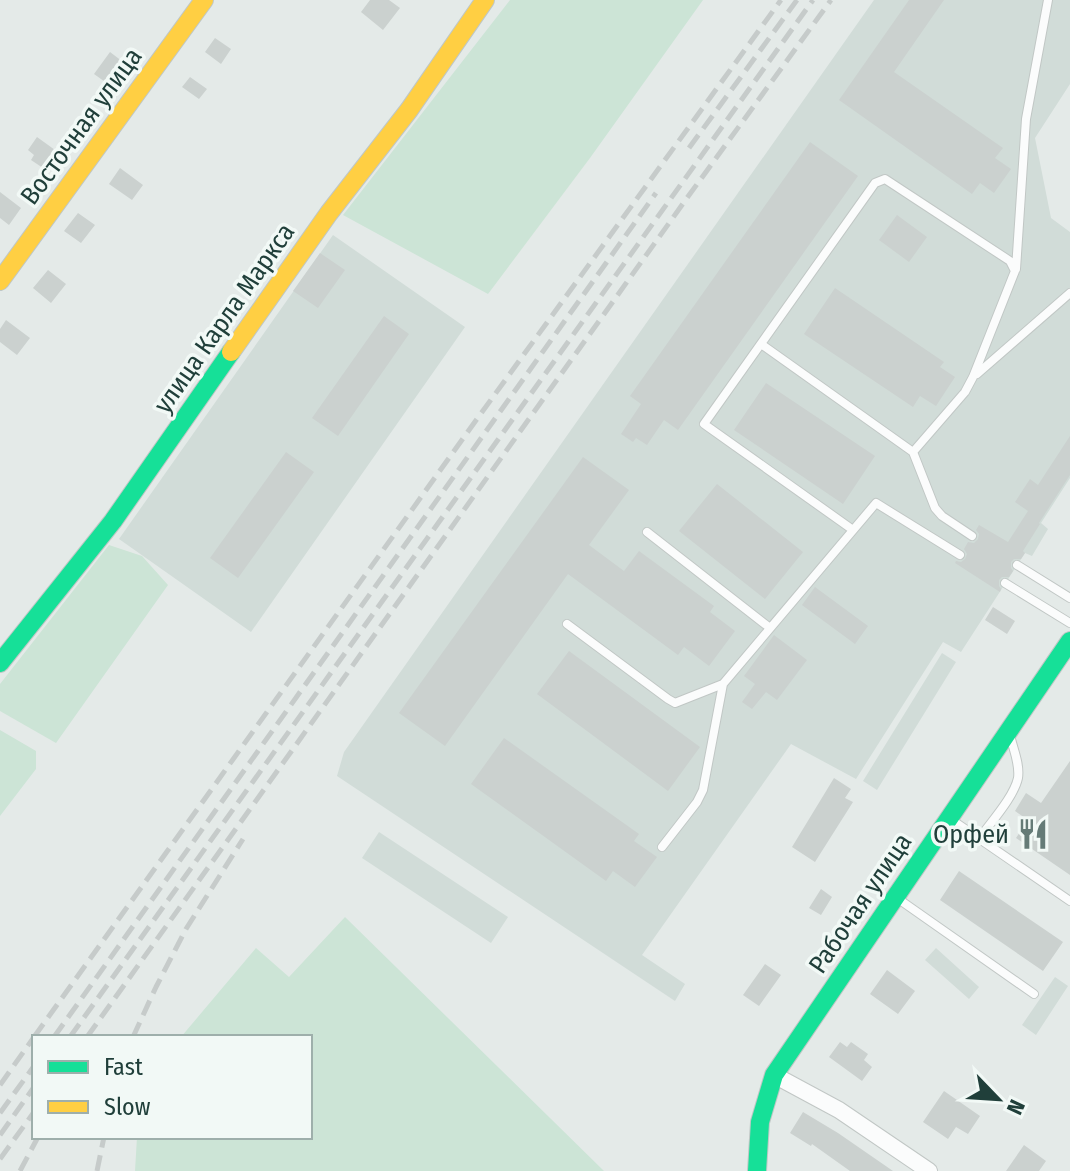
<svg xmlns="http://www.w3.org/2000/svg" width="1070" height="1171" font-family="'Fira Sans Condensed',sans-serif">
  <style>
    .built { fill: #d1dcd8 }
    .green { fill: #cce4d6 }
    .building { fill: #cbd1cf }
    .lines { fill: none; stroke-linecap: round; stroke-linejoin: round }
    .lane-casing { stroke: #c1c7c5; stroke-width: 10 }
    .street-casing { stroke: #c1c7c5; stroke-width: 18 }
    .fast-casing { stroke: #bfc7c5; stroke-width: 20 }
    .slow-casing { stroke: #bfc7c5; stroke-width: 20 }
    .lane { stroke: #fbfcfc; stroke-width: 8 }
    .street { stroke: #fbfcfc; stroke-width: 16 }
    .fast { stroke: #16e098; stroke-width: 18 }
    .slow { stroke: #ffcf43; stroke-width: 18 }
    .rail { stroke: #c6cbca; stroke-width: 5; stroke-dasharray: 16 8; stroke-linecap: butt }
    .labels { text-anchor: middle; stroke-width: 7; stroke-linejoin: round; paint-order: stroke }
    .street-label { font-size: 26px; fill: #203f3a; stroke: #f2f9f6 }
    .poi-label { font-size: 26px; fill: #203f3a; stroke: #f2f9f6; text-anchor: end }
  </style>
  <rect width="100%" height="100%" fill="#e4eae8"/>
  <path class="built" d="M 874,0 L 1070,0 L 1070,84 L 1035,138 L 1051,218 L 1070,232 L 1070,478 L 1041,523 L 1048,529 L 1032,556 L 1025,553 L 961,652 L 943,642 L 856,779 L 791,744 L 642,955 L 685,984 L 675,1001 L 337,776 L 344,752 Z
    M 333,235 L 465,327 L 251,632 L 119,539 Z
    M 942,653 L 956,662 L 877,790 L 863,781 Z
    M 379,832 L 508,917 L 491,943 L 362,858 Z
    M 936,948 L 979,987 L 969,999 L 925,960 Z
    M 1055,977 L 1068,986 L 1036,1035 L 1022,1025 Z"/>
  <path class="green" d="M 510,0 L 703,0 L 590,158 L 488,294 L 343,215 Z
    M 109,545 L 142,556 L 168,585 L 56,743 L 0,711 L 0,684 Z
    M 0,730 L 36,751 L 36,769 L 0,816 Z
    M 345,917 L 604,1171 L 135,1171 L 137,1137 L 310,1137 L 310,1037 L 181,1037 L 256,948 L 289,977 Z"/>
  <path class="building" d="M 370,0 L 389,0 L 400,8 L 383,30 L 361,12 Z
    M 909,0 L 944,0 L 894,72 L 1003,148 L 995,158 L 1011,169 L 994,193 L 980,183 L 972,194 L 839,100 Z
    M 215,38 L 231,49 L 221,64 L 205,52 Z
    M 110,52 L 131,68 L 115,89 L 94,74 Z
    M 190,77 L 207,89 L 199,99 L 182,87 Z
    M 37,137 L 55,150 L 43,168 L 31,160 L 34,155 L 28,150 Z
    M 810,142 L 858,176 L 678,430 L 664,420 L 647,445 L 636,438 L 633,442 L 621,434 L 641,404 L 630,396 Z
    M 120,168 L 143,185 L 132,200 L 109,184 Z
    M 0,192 L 21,208 L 9,225 L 0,218 Z
    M 78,213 L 95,225 L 81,243 L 64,231 Z
    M 897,215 L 927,237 L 909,262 L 879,240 Z
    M 320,253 L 345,270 L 318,308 L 293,291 Z
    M 48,270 L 66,284 L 51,303 L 33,288 Z
    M 835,288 L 944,362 L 940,367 L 955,377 L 936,406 L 920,396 L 913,407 L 804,334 Z
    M 384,316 L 409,334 L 338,436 L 312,418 Z
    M 6,320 L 30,338 L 17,355 L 0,342 L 0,329 Z
    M 766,383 L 875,456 L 843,504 L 734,430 Z
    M 1070,436 L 1070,475 L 1039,523 L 1040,524 L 1023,551 L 1025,553 L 1021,559 L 1014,559 L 1011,562 L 1011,568 L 1013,571 L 1009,577 L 1002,577 L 999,580 L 999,586 L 1001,589 L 1000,592 L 955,563 L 956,561 L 961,562 L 965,559 L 967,554 L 964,549 L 968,542 L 974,543 L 978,539 L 979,534 L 976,530 L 979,525 L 1008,542 L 1028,511 L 1015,502 L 1030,479 L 1038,485 Z
    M 286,452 L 314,472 L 238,578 L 210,558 Z
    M 583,457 L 629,490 L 589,545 L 624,571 L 639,551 L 714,606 L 710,612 L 735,631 L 709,666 L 684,647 L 678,655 L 568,574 L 445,746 L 399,713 Z
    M 717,484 L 803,552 L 765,599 L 679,531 Z
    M 815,587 L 868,626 L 855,644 L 802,605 Z
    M 993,607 L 1015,621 L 1007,634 L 985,620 Z
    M 774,635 L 807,660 L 777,700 L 766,692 L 752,709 L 742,702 L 755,684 L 744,676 Z
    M 569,651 L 700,747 L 668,791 L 537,694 Z
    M 504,738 L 639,834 L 634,841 L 657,857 L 635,887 L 613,871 L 606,881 L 471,784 Z
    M 1070,761 L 1070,875 L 1016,838 L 1028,820 L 1015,811 L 1026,793 L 1041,803 Z
    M 834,778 L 851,789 L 845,798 L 853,802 L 815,862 L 792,847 Z
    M 959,871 L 1063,942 L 1043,971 L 940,900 Z
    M 821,889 L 832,897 L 821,915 L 809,908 Z
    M 765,964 L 781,975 L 759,1006 L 743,995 Z
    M 887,970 L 915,991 L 898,1014 L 870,994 Z
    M 840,1042 L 847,1047 L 851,1042 L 868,1054 L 864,1060 L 872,1067 L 862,1081 L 829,1057 Z
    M 944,1091 L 980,1116 L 968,1134 L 956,1127 L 948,1139 L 923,1122 Z
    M 803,1112 L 838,1133 L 893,1171 L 850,1171 L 812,1144 L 811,1146 L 790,1133 Z
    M 1024,1145 L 1046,1161 L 1039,1171 L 1006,1171 Z"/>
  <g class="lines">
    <defs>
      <path id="lane" d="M 1016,269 L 1026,119 L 1048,0
        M 761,344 L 913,452 L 935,508 L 942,516 L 972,536
        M 977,374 L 1070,293
        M 853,530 L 704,424 L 875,183 L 885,179 L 1010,261 L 1015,271 L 973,377 L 965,392 L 913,452
        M 647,532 L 770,628
        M 1017,565 L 1070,598
        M 1005,583 L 1070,623
        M 567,624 L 668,699 L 675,703 L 723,684
        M 952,820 L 1070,901
        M 979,839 C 990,823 1014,797 1018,778 C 1020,765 1014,751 1011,739
        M 662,847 L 697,802 L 703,790 L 723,684 L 876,503 L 960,555
        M 897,898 L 1034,994"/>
      <path id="street" d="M 774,1075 L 839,1110 L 929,1171"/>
      <path id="fast" d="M 0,663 L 113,521 L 231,352
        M 757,1171 L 760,1122 L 774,1075 L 1070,641"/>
      <path id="slow" d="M 0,281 L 204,0
        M 231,352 L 329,213 L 409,110 L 485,0"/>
    </defs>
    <use href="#lane" class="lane-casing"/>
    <use href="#street" class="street-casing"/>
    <use href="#fast" class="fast-casing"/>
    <use href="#slow" class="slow-casing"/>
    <use href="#lane" class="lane"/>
    <use href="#street" class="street"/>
    <use href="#fast" class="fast"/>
    <use href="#slow" class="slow"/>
    <path class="rail" d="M 689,148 L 797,0
      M 34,1037 L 477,419 L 781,0
      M 54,1037 L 656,193
      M 70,1037 L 813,0
      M 87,1037 L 687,198 L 831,0
      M 133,1037 L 156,987 L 186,929 L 243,839
      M 0,1085 L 34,1037
      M 0,1113 L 34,1066
      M 0,1135 L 34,1087
      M 0,1159 L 34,1112
      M 20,1171 L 38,1137
      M 97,1171 L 104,1137"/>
  </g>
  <defs>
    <symbol id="restaurant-bare" viewBox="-9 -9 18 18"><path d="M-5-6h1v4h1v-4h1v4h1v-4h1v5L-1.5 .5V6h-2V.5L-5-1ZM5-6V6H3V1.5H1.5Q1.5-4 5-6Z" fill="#657b77" stroke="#f2f9f6" stroke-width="2.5" paint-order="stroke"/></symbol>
  </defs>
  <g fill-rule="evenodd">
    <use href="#restaurant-bare" x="1011" y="812" width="44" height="44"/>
  </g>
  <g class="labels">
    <g class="street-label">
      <text transform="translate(81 126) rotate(-54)" y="9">Восточная улица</text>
      <text transform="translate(224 318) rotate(-55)" y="9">улица Карла Маркса</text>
      <text transform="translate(860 903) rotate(-56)" y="9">Рабочая улица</text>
    </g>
    <g class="poi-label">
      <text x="1009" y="843">Орфей</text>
    </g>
  </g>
  <rect x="32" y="1035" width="280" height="104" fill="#f2f9f6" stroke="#9eafab" stroke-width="2"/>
  <rect x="48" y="1061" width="40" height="12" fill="#16e098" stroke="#9eafab" stroke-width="2"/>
  <text x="104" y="1075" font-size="24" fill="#203f3a">Fast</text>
  <rect x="48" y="1101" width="40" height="12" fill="#ffcf43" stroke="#9eafab" stroke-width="2"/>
  <text x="104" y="1115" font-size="24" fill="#203f3a">Slow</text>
  <g transform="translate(998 1099) rotate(115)" stroke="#f2f9f6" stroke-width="6" paint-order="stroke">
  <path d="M0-6L14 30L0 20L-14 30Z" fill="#203f3a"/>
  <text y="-12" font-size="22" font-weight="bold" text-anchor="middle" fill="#203f3a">N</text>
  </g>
</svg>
